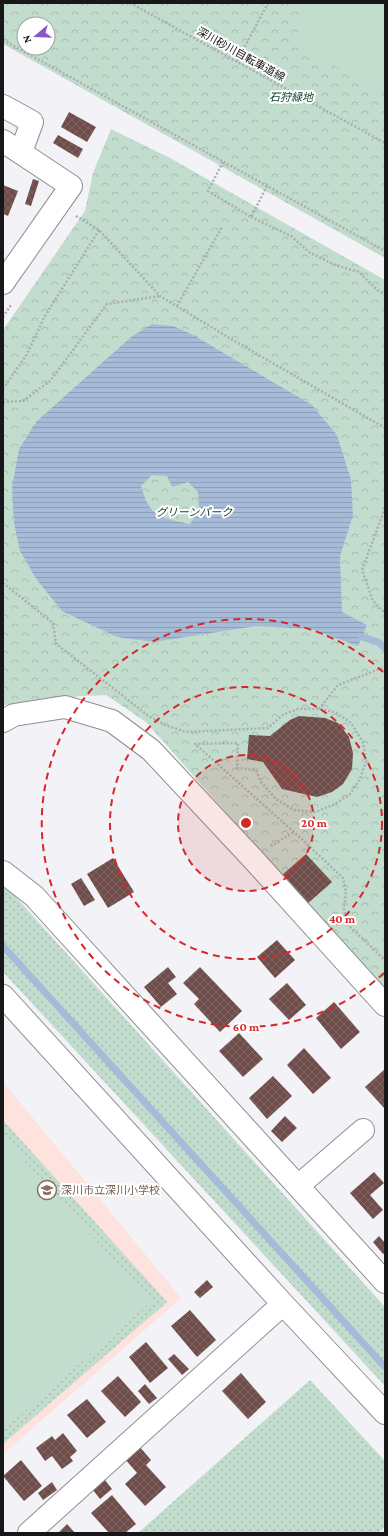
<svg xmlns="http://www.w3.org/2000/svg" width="388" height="1536" font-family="'Crimson Pro','Noto Sans JP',serif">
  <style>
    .education { fill: #fde2dd }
    .grass { fill: url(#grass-dots) }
    .park { fill: url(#park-crowns); fill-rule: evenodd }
    .pitch { fill: #c2ddce }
    .water { fill: url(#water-rules); fill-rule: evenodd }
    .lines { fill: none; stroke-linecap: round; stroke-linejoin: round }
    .stream { stroke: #a5bbd8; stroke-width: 7 }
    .building { fill: url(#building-cross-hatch) }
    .minor-casing { stroke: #8e8f93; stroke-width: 24 }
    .path { stroke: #adadb1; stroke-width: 2.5; stroke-dasharray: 2 2; stroke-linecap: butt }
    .minor { stroke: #fff; stroke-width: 22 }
    .ring { fill: none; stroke: #d62828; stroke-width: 2; stroke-dasharray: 7 5 }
    .labels { text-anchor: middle; stroke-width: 4; stroke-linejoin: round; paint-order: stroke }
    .street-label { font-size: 11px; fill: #171719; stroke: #fff }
    .park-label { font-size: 11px; font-style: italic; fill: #0e3d29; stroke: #fff }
    .education-label { font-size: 11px; fill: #785e54; stroke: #fff; text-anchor: start }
    .centre { fill: #d62828; stroke: #fff; stroke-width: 2 }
    .ring-label { font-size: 12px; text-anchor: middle; font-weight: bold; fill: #d62828; stroke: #fff; stroke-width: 4; stroke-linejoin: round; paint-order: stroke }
  </style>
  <defs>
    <pattern id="grass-dots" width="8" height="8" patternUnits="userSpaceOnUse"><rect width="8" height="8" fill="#c2ddce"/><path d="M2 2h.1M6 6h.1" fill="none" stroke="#a6bdb0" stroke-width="1.8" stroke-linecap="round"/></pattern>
    <pattern id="park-crowns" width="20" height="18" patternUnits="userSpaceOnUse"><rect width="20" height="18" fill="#c2ddce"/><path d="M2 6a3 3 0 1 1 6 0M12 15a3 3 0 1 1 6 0" fill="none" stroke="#a6bdb0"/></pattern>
    <pattern id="water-rules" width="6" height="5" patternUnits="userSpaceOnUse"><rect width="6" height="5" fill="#a5bbd8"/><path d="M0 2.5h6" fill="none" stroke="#8da0b9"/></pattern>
    <pattern id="building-cross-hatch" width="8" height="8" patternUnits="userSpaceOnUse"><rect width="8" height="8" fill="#6f4d4a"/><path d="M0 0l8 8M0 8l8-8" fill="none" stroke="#7e6360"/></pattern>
  </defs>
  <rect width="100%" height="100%" fill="#f2f2f7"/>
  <path class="education" d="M 3,1082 L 181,1298 L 3,1454 Z"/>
  <path class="grass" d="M 3,886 L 14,895 L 385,1307 L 385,1386 L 3,972 Z
    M 3,1120 L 167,1302 L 3,1444 Z
    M 310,1380 L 385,1461 L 385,1527 L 378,1533 L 138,1533 Z"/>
  <path class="park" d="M 3,3 L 385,3 L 385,258 L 3,44 ZM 24,24 L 48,24 L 48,48 L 24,48 Z
    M 111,129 L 170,158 L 385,280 L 385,992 L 146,722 L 106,695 L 62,697 L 3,705 L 3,330 L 85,211 L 93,173 Z"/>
  <path class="pitch" d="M 302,3 L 385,3 L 385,93 L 300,47 L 300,6 Z
    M 3,1136 L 151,1302 L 3,1430 Z"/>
  <path class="water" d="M 152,324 L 173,326 L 193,335 L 312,405 L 337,435 L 351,480 L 353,515 L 340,556 L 342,612 L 367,625 L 358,646 L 311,629 L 256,626 L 154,642 L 117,637 L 62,611 L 37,580 L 20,551 L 14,523 L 12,487 L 19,449 L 37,421 L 131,337 ZM 152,475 L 167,476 L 172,487 L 188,482 L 198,492 L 199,511 L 190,524 C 159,517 150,518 141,486 Z"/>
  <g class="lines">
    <path class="stream" d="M 362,637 L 378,642 L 385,648
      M 3,946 L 385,1367"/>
  </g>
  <path class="building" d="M 69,112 L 96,127 L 87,142 L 61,127 Z
    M 58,135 L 83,149 L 78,158 L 53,143 Z
    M 33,179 L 39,181 L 31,206 L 25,204 Z
    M 3,185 L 18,191 L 8,216 L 3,214 Z
    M 299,716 L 325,718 L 338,723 L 349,737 L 353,753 L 352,769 L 343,784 L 332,792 L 317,797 L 282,789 L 263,762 L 247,759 L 249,735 L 270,736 L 290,720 Z
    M 306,854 L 332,882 L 307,904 L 281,876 Z
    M 113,858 L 134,892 L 108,908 L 87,874 Z
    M 81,878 L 95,900 L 84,906 L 71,884 Z
    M 277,940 L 295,960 L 275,978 L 257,957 Z
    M 168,967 L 176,977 L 168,983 L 177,994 L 161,1007 L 144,987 Z
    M 200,967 L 242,1011 L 220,1032 L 194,1004 L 199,999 L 183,983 Z
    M 287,983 L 306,1005 L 289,1020 L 269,999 Z
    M 334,1002 L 360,1032 L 341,1049 L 316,1018 Z
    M 239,1033 L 263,1059 L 243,1077 L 219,1051 Z
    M 304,1048 L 331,1078 L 313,1094 L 287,1065 Z
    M 385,1069 L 385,1109 L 365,1087 Z
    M 273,1076 L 292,1096 L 267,1119 L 249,1098 Z
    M 285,1116 L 297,1128 L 282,1142 L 271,1131 Z
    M 374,1172 L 384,1183 L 370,1195 L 383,1210 L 373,1219 L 350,1193 Z
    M 379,1236 L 385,1243 L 385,1253 L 383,1254 L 373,1242 Z
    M 207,1280 L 213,1287 L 200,1298 L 194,1292 Z
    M 190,1310 L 216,1340 L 197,1357 L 171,1326 Z
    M 146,1342 L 168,1368 L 150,1383 L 129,1357 Z
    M 174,1354 L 189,1369 L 182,1375 L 168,1359 Z
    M 241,1373 L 266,1402 L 248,1419 L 222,1391 Z
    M 118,1376 L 141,1402 L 125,1417 L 101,1391 Z
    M 145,1384 L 157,1398 L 149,1404 L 138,1391 Z
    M 87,1399 L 106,1422 L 87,1438 L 67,1415 Z
    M 63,1433 L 77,1451 L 70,1457 L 73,1461 L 62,1469 L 52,1456 L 45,1461 L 36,1448 L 52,1436 L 55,1440 Z
    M 139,1446 L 151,1460 L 146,1465 L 166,1487 L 145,1506 L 125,1484 L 137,1473 L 125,1459 Z
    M 21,1460 L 42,1486 L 24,1501 L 3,1476 Z
    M 105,1480 L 112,1489 L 100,1499 L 93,1490 Z
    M 52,1482 L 57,1490 L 43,1500 L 38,1493 Z
    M 112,1495 L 136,1524 L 125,1533 L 109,1533 L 91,1513 Z
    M 67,1524 L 75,1533 L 58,1533 Z"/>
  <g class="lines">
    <defs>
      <path id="minor" d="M 3,106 L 32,122 L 21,152
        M 3,141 L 71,186 L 3,283
        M 3,721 L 14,715 L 65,707 L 112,721 L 151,750 L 252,858 L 385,1005
        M 3,872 L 34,896 L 385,1282
        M 3,996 L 283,1304 L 385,1413
        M 298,1186 L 363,1130
        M 29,1533 L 283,1304"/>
    </defs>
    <use href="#minor" class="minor-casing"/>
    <path class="path" d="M 130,3 L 385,143
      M 3,40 L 385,251
      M 237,61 L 268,3
      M 223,162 L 208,191 L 251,217 L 267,186
      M 76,216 L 99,230 L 160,296 L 231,339 L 385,428
      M 251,217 L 291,236 L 309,252 L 335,265 L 359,272 L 376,289 L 385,295
      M 177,306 L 222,227
      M 3,317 L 11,305
      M 3,389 L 27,354 L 45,316 L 99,230
      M 3,402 L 23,401 L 50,381 L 107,304 L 160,296
      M 385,508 L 362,570 L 373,601 L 385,613
      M 3,583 L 53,623 L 56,644 L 85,666 L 147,715 L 165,725 L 186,732 L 268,728 L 284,714 L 298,709 L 319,709 L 335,712 L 351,723 L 363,742 L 366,761 L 360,779 L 350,794 L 335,804 L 315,812 L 294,810 L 276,799 L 261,782 L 256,770 L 237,768 L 238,743 L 195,744 L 294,832 L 343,878 L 346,892 L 344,910 L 347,924 L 385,960
      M 319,709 L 338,685 L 385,667
      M 271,846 L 294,832"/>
    <use href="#minor" class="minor"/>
  </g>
  <circle cx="246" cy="823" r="68" fill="#d62828" fill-opacity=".12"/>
  <g class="ring">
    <circle cx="246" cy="823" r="68"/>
    <circle cx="246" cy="823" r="136"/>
    <path d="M384 973A204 204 0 1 1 384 673"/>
  </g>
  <defs>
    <symbol id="school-ring" viewBox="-11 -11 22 22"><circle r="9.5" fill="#fff" stroke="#8d6e63" stroke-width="1.5"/><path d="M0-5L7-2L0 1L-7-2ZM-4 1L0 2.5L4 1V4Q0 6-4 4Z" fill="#8d6e63"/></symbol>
  </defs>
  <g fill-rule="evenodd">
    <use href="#school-ring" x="36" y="1179" width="22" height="22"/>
  </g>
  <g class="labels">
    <g class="street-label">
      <text transform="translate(241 54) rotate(29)" y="4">深川砂川自転車道線</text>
    </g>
    <g class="park-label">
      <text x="291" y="101">石狩緑地</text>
      <text x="194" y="516">グリーンパーク</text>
    </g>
    <g class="education-label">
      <text x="61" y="1194">深川市立深川小学校</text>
    </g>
  </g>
  <circle cx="246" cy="823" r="6" class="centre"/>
  <g class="ring-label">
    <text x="314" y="827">20 m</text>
    <text x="342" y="923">40 m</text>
    <text x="246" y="1031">60 m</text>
  </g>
  <rect width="388" height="1536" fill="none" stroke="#171719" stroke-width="8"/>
  <g transform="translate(36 36) rotate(251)"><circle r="19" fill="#ffffff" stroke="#a2a2a3"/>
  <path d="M0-3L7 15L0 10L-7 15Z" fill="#8855cd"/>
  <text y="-6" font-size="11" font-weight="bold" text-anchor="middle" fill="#171719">N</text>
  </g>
</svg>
